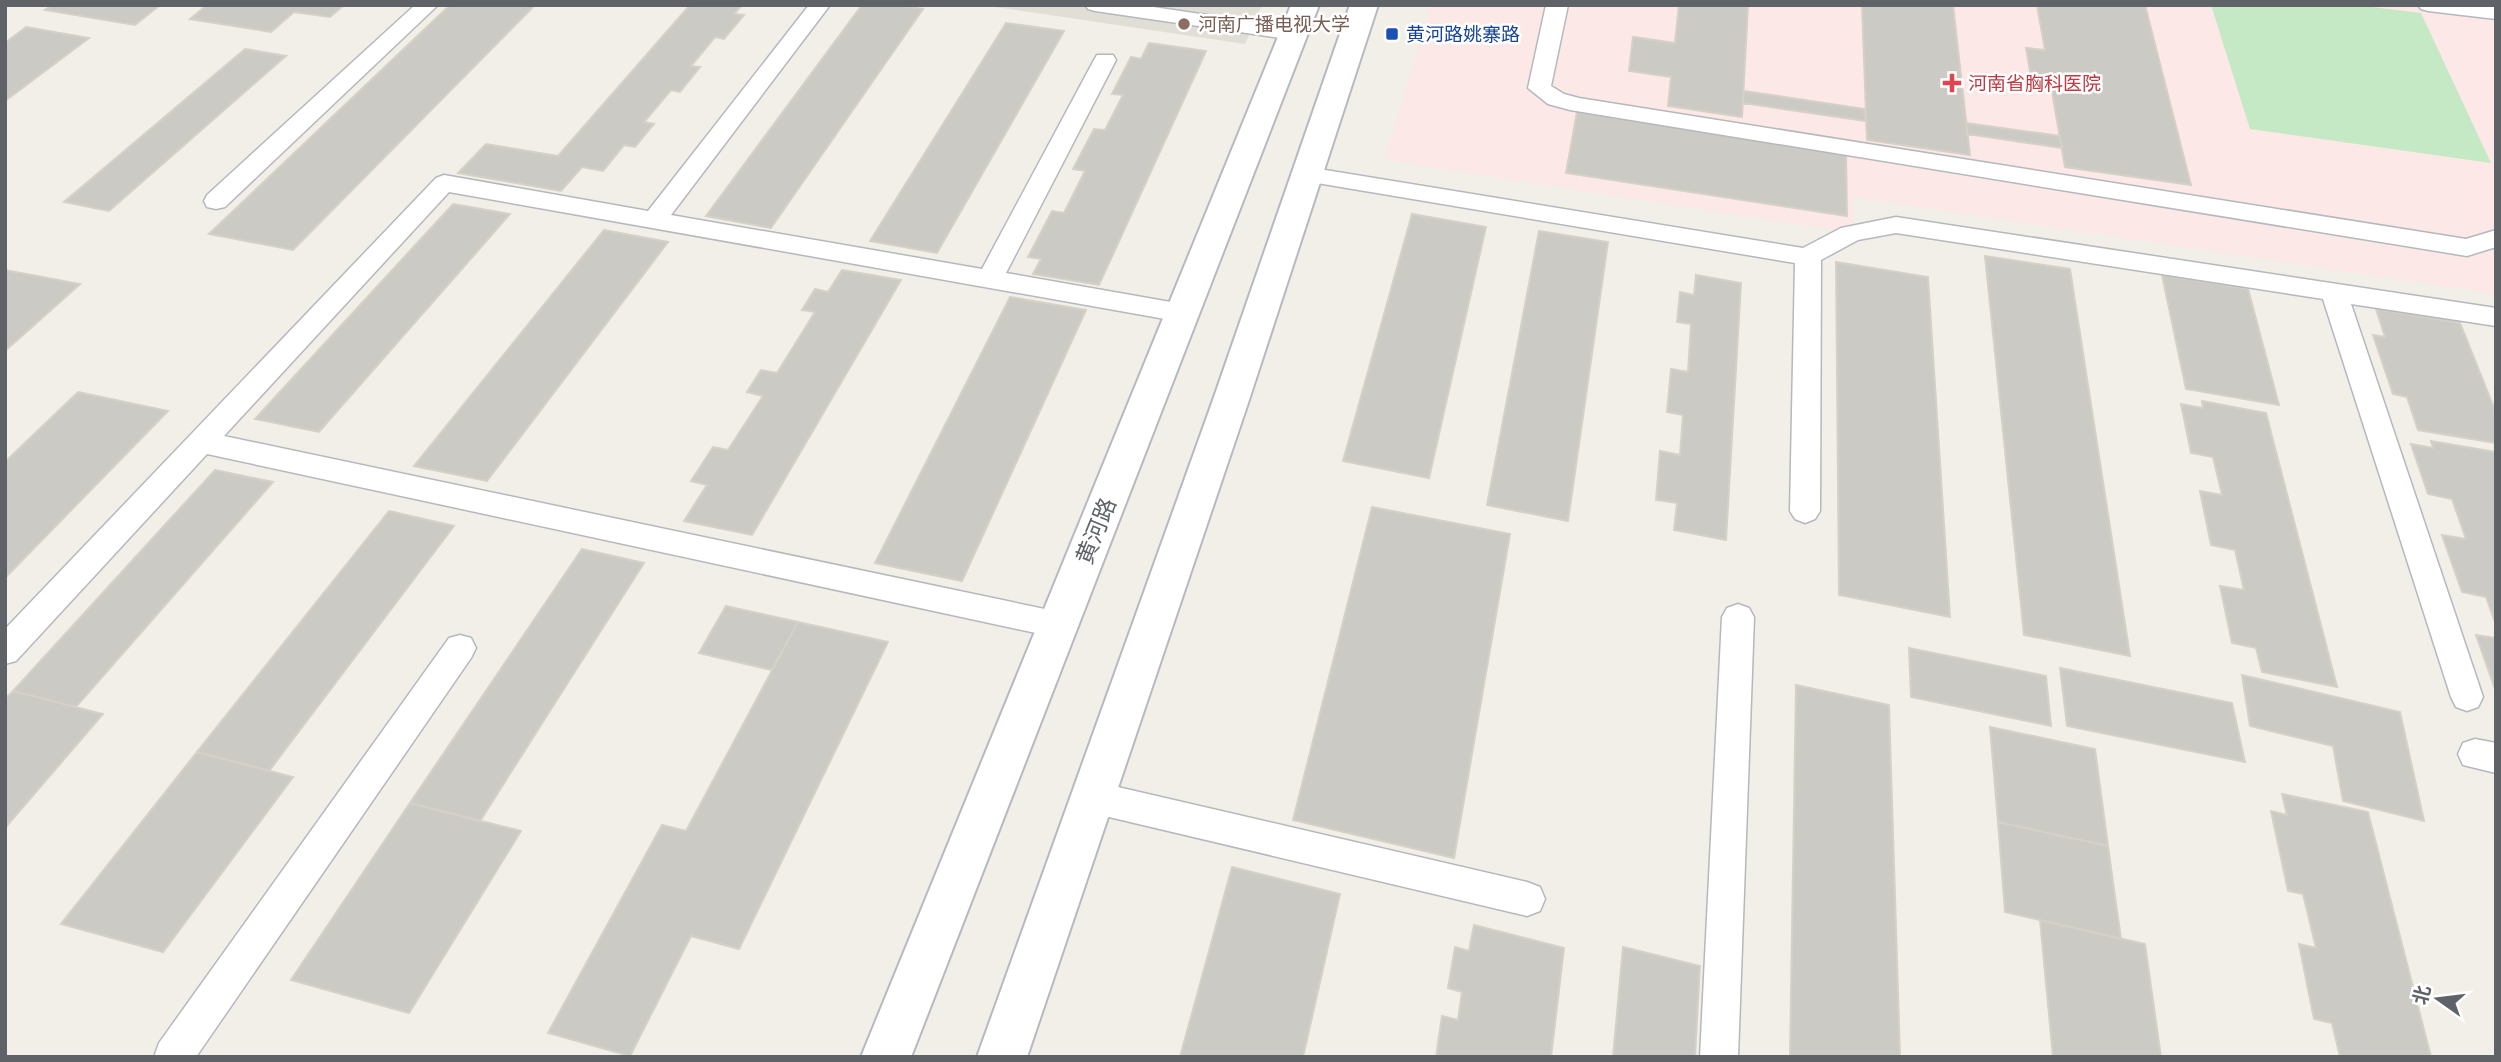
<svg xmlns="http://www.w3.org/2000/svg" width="2501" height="1062" font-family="'Sofia Sans Condensed','Noto Sans SC',sans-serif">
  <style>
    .education { fill: #e1ded6 }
    .medical { fill: #fce8e6 }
    .green { fill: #c5e8c5 }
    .building { fill: #cccac5; stroke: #d6d1c6; stroke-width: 2 }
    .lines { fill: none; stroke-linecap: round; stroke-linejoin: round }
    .service-casing { stroke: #b5b8bc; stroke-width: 3 }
    .secondary-casing { stroke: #b6babf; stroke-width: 4 }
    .service { fill: #fff; fill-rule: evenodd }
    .secondary { fill: #fff; fill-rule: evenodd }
    .education-dot { fill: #8d6e63; stroke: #fff; stroke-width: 2.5 }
    .transit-dot { fill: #1a4fb4; stroke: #fff; stroke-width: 2.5 }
    .health-dot { fill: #e0444e; stroke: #fff; stroke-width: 2.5 }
    .labels { text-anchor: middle; stroke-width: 5; stroke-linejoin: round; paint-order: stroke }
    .far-education-label { font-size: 19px; fill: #785e54; stroke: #fff; text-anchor: start }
    .far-transit-label { font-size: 19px; fill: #164399; stroke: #fff; text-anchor: start }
    .far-health-label { font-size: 19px; fill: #be3a42; stroke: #fff; text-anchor: start }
    .street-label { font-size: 23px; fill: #5f6368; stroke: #fff }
  </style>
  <rect width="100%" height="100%" fill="#f1efe8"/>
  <path class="education" d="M 982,5 L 1262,5 L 1245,44 Z"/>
  <path class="medical" d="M 1431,5 L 2496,5 L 2496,294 L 1853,197 L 1853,233 L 1385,160 Z"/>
  <path class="green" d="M 2211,5 L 2356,5 L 2421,13 L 2491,163 L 2250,129 Z"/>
  <path class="building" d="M 52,5 L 160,5 L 135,25 L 45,10 Z
    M 207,5 L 344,5 L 330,17 L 294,12 L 271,32 L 190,19 Z
    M 450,5 L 535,5 L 293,250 L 209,234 Z
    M 690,5 L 742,5 L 734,14 L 744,15 L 724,39 L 715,37 L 691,66 L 700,67 L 680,92 L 671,90 L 644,122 L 654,124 L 635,147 L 624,145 L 603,171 L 582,167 L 561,191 L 458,173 L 486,144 L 558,156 Z
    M 862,5 L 896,5 L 923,9 L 771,228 L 706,216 Z
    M 1679,5 L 1748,5 L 1742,117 L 1668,106 L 1671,77 L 1629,71 L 1633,37 L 1675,43 Z
    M 1862,5 L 1953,5 L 1970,155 L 1867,140 Z
    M 2037,5 L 2145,5 L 2191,185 L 2065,167 L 2051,86 L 2032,83 L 2026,48 L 2045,50 Z
    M 1006,23 L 1064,31 L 937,253 L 870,241 Z
    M 26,27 L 89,38 L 5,101 L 5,43 Z
    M 1149,43 L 1206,51 L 1099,285 L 1033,274 L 1041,259 L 1028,257 L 1052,211 L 1064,213 L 1085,171 L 1073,169 L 1094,129 L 1105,130 L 1123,95 L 1112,94 L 1131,57 L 1141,59 Z
    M 245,49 L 286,56 L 109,211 L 64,202 Z
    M 1744,91 L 1865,109 L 1866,121 L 1743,103 Z
    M 1577,112 L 1846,151 L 1847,216 L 1566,173 Z
    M 1966,123 L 2060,136 L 2062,148 L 1967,134 Z
    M 453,204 L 510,214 L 319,432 L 255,419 Z
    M 1412,214 L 1486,227 L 1429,478 L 1343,461 Z
    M 604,230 L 668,242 L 487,481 L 414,466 Z
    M 1539,231 L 1608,242 L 1568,521 L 1487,505 Z
    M 1985,256 L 2070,269 L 2130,656 L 2024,635 Z
    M 1836,262 L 1928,277 L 1950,617 L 1839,595 Z
    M 5,270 L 80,284 L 5,351 Z
    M 842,270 L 901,280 L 752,535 L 684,521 L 707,485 L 691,481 L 713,447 L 728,450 L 763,396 L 747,392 L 761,370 L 777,373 L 815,312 L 802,310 L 815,289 L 828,292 Z
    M 1696,275 L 1741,283 L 1726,540 L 1674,530 L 1677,503 L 1656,500 L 1660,451 L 1680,455 L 1683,415 L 1667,412 L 1671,369 L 1688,372 L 1691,324 L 1677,322 L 1680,292 L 1694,295 Z
    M 2162,275 L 2248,289 L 2279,405 L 2186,389 Z
    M 1010,297 L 1086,310 L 962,581 L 875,563 Z
    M 2376,309 L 2460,323 L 2496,413 L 2496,443 L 2418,430 L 2407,397 L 2393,394 L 2373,335 L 2385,337 Z
    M 78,392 L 168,411 L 5,578 L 5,462 Z
    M 2202,401 L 2266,413 L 2337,687 L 2262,672 L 2256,648 L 2232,643 L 2220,586 L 2244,590 L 2235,550 L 2211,545 L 2200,491 L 2222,495 L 2213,457 L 2191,453 L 2181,404 L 2203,408 Z
    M 2431,441 L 2496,452 L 2496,625 L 2486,597 L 2462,592 L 2442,535 L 2466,539 L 2452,499 L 2428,494 L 2411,444 L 2433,448 Z
    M 215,470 L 273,482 L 76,707 L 13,691 Z
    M 1372,507 L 1510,534 L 1454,858 L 1293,820 Z
    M 389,511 L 454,526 L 269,771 L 197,752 Z
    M 582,549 L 644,563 L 480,821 L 410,803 Z
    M 726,606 L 798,622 L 772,670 L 699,653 Z
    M 798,622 L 888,642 L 739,949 L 691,936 L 630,1056 L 548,1033 L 662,825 L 686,831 Z
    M 2476,635 L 2496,638 L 2496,692 Z
    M 1909,648 L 2046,676 L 2051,726 L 1911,697 Z
    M 2060,668 L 2232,703 L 2245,762 L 2067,726 Z
    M 2242,675 L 2400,712 L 2424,821 L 2343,801 L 2333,746 L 2250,726 Z
    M 1796,685 L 1889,705 L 1900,1057 L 1790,1057 Z
    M 13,691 L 103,714 L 5,828 L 5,699 Z
    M 1990,727 L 2095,749 L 2108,846 L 1998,822 Z
    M 197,752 L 293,777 L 163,952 L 61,924 Z
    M 2282,794 L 2368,812 L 2431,1057 L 2340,1057 L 2332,1023 L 2314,1019 L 2299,944 L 2316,948 L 2303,894 L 2288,891 L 2271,811 L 2287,815 Z
    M 410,803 L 521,831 L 409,1013 L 291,980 Z
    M 1998,822 L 2108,846 L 2121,939 L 2005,912 Z
    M 1232,867 L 1340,894 L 1303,1057 L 1180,1057 Z
    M 2040,920 L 2145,944 L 2161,1057 L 2053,1057 Z
    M 1474,925 L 1564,948 L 1551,1057 L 1436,1057 L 1442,1016 L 1458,1020 L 1462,992 L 1448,988 L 1455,947 L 1469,951 Z
    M 1623,947 L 1700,966 L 1695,1057 L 1613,1057 Z"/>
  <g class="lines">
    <defs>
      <path id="service" d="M 415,5 L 438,5 L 225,207 L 216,209 L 207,207 L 204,201 L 207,195 Z
        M 809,5 L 830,5 L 671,215 L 982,269 L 1094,60 L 1097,55 L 1113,55 L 1116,60 L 1006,273 L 1182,304 L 1191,307 L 1195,313 L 1191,319 L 1182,322 L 449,192 L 224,436 L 1059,612 L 1070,616 L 1075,625 L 1070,634 L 1059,638 L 207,454 L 16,661 L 5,664 L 5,629 L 436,178 L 444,175 L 648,211 Z
        M 1085,5 L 1140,5 L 1294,28 L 1302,29 L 1305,34 L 1302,39 L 1294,40 L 1095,11 L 1088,9 Z
        M 1546,5 L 1568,5 L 1551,86 L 1564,94 L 1579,98 L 2466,239 L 2496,230 L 2496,247 L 2467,256 L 1570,110 L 1548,104 L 1528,88 Z
        M 2418,5 L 2496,7 L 2496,19 L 2428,11 L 2421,9 Z
        M 1307,167 L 1803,248 L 1841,228 L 1896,217 L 2496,308 L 2496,326 L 2351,304 L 2483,697 L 2478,707 L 2467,711 L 2456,707 L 2451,697 L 2323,299 L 1896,233 L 1858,240 L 1821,260 L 1820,511 L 1815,519 L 1805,523 L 1795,519 L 1790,511 L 1795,263 L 1299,180 L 1295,175 L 1299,170 Z
        M 1738,604 L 1749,608 L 1754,617 L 1738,1057 L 1700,1057 L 1722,617 L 1727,608 Z
        M 460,635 L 471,638 L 476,648 L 471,658 L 196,1057 L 154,1057 L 159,1043 L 449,638 Z
        M 2475,739 L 2496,743 L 2496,773 L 2463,765 L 2458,754 L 2463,743 Z
        M 1092,781 L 1527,882 L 1540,887 L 1545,899 L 1540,911 L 1527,916 L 1092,813 L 1080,808 L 1075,797 L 1080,786 Z"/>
      <path id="secondary" d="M 1291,5 L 1319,5 L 911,1057 L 861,1057 Z
        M 1350,5 L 1378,5 L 1249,400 L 1027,1057 L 977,1057 L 1213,400 Z"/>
    </defs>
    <use href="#service" class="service-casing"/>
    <use href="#secondary" class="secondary-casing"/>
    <use href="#service" class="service"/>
    <use href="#secondary" class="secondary"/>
  </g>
  <circle class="education-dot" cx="1184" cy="24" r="7"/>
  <rect class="transit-dot" x="1385" y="27" width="14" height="14" rx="3.5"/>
  <path class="health-dot" d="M1948.5 72.5h7v7h7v7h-7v7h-7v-7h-7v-7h7z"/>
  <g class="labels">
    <g class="far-education-label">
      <text x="1198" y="31">河南广播电视大学</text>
    </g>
    <g class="far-transit-label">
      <text x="1406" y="41">黄河路姚寨路</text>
    </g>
    <g class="far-health-label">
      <text x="1968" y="90">河南省胸科医院</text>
    </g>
    <g class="street-label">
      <text transform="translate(1096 531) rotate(-68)" y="8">黄河路</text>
    </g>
  </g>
  <rect width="2501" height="1062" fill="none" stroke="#5f6368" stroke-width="14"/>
  <g transform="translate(2438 999) rotate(284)" stroke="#ffffff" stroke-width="5" paint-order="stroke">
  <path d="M0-5L12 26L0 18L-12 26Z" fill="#5f6368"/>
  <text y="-10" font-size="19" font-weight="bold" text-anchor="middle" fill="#5f6368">北</text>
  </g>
</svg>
